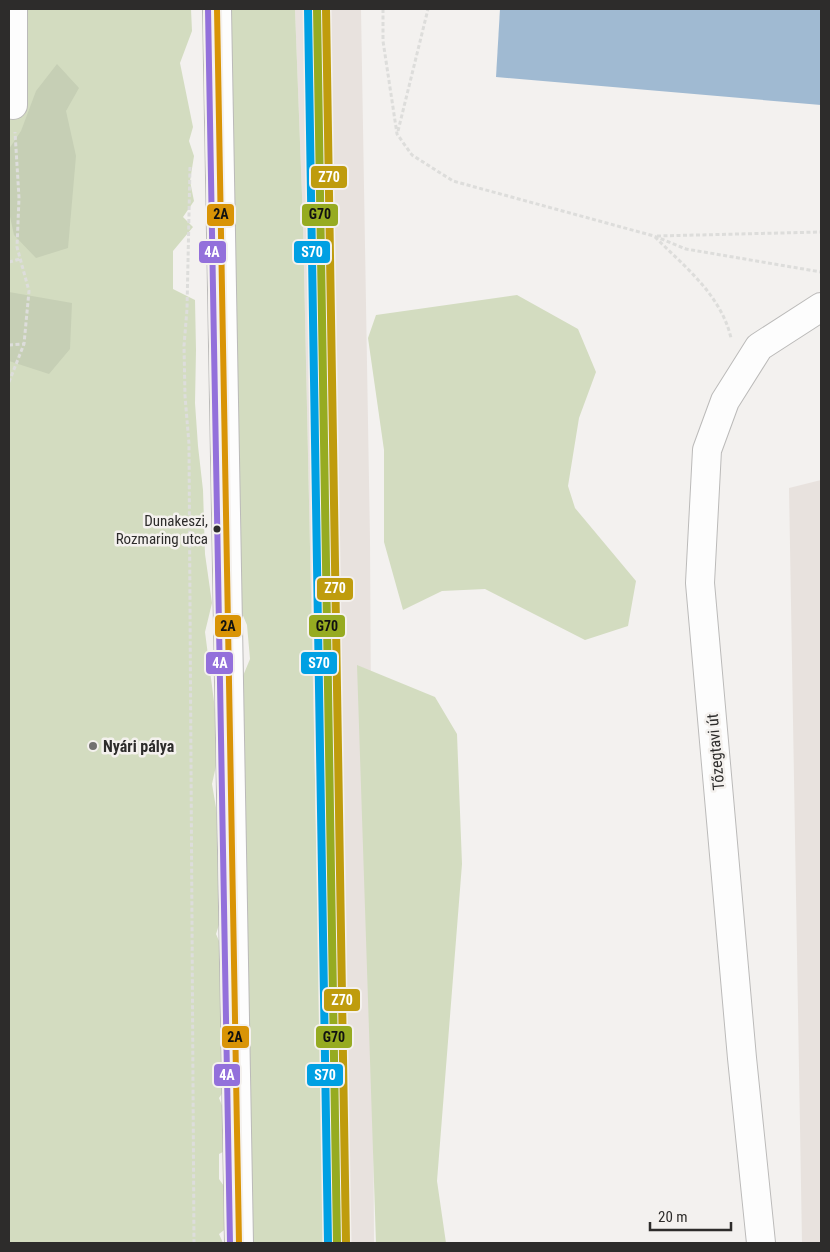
<svg xmlns="http://www.w3.org/2000/svg" width="830" height="1252" font-family="'Roboto Condensed',sans-serif">
  <style>
    .built { fill: #e8e2de }
    .green { fill: #d3dcc0 }
    .forest { fill: #c6cfb5 }
    .water { fill: #a0bad2 }
    .lines { fill: none; stroke-linecap: round; stroke-linejoin: round }
    .minor-casing { stroke: #bbbab9; stroke-width: 30 }
    .path { stroke: #dddddb; stroke-width: 3; stroke-dasharray: 4 2.5; stroke-linecap: butt }
    .minor { stroke: #fdfdfd; stroke-width: 28 }
    .bus-1-casing { stroke: #f4f1ee; stroke-width: 10 }
    .bus-2-casing { stroke: #f4f1ee; stroke-width: 10 }
    .bus-1 { stroke: #d99406; stroke-width: 6 }
    .bus-2 { stroke: #9370db; stroke-width: 6 }
    .rail-1-casing { stroke: #f4f1ee; stroke-width: 11 }
    .rail-2-casing { stroke: #f4f1ee; stroke-width: 11 }
    .rail-3-casing { stroke: #f4f1ee; stroke-width: 11 }
    .rail-1 { stroke: #96ab21; stroke-width: 8 }
    .rail-2 { stroke: #00a0e3; stroke-width: 8 }
    .rail-3 { stroke: #bf9c0d; stroke-width: 8 }
    .bus-dot { fill: #2d2c2b; stroke: #f4f1ee; stroke-width: 2 }
    .poi-dot { fill: #727170; stroke: #f4f1ee; stroke-width: 2 }
    .labels { text-anchor: middle; stroke-width: 5; stroke-linejoin: round; paint-order: stroke }
    .bus-label { font-size: 15px; fill: #2d2c2b; stroke: #f4f1ee; text-anchor: end }
    .poi-label { font-size: 16px; font-weight: bold; fill: #2d2c2b; stroke: #f4f1ee; text-anchor: start }
    .street-label { font-size: 16px; fill: #2d2c2b; stroke: #f4f1ee }
    .line-badge { stroke: #f4f1ee; stroke-width: 2 }
    .badge-label { font-size: 14px; text-anchor: middle; font-weight: bold; fill: #fff }
    .pale-badge-label { font-size: 14px; text-anchor: middle; font-weight: bold; fill: #111 }
  </style>
  <rect width="100%" height="100%" fill="#f3f1ef"/>
  <path class="built" d="M 295,9 L 361,9 L 370,540 L 374,1243 L 325,1243 L 303,222 Z
    M 821,480 L 821,1243 L 802,1243 L 789,488 Z"/>
  <path class="green" d="M 9,9 L 191,9 L 192,31 L 180,63 L 193,127 L 189,141 L 194,156 L 190,181 L 194,201 L 183,217 L 193,227 L 173,251 L 173,289 L 195,300 L 196,350 L 195,403 L 198,446 L 203,490 L 205,554 L 212,603 L 205,632 L 220,748 L 212,784 L 230,891 L 216,934 L 222,948 L 242,1064 L 219,1098 L 233,1133 L 235,1146 L 219,1154 L 219,1179 L 228,1192 L 228,1227 L 219,1234 L 223,1243 L 9,1243 Z
    M 221,9 L 295,9 L 303,222 L 325,1243 L 253,1243 L 240,864 L 238,688 L 250,659 L 247,625 L 232,590 Z
    M 517,295 L 578,329 L 596,372 L 579,418 L 568,486 L 575,508 L 636,581 L 628,626 L 585,640 L 485,589 L 442,591 L 403,610 L 384,542 L 384,450 L 368,338 L 376,315 Z
    M 357,665 L 435,697 L 457,734 L 462,864 L 437,1181 L 446,1243 L 376,1243 Z"/>
  <path class="forest" d="M 57,64 L 79,88 L 66,111 L 76,156 L 68,248 L 36,258 L 14,235 L 9,212 L 9,149 L 21,131 L 36,91 Z
    M 9,292 L 72,303 L 70,349 L 49,374 L 9,361 Z"/>
  <path class="water" d="M 500,9 L 821,9 L 821,105 L 496,77 Z"/>
  <g class="lines">
    <defs>
      <path id="minor" d="M 217,9 L 239,1243
        M 13,105 L 13,9
        M 761,1243 L 742,1058 L 700,583 L 707,450 L 725,401 L 759,347 L 821,307"/>
    </defs>
    <use href="#minor" class="minor-casing"/>
    <path class="path" d="M 383,9 L 383,41 L 397,134 L 412,155 L 453,181 L 654,236 L 686,249 L 821,272
      M 398,131 L 428,9
      M 190,167 L 187,309 L 184,346 L 185,396 L 189,444 L 194,1243
      M 657,236 L 821,232
      M 655,237 C 685,267 721,295 731,338
      M 9,262 L 20,259
      M 9,345 L 24,344
      M 9,382 L 24,344 L 29,291 L 17,247 L 19,198 L 15,132"/>
    <use href="#minor" class="minor"/>
    <defs>
      <path id="bus-1" d="M 217,9 L 239,1243"/>
      <path id="bus-2" d="M 208,9 L 230,1243"/>
    </defs>
    <use href="#bus-1" class="bus-1-casing"/>
    <use href="#bus-2" class="bus-2-casing"/>
    <use href="#bus-1" class="bus-1"/>
    <use href="#bus-2" class="bus-2"/>
    <defs>
      <path id="rail-1" d="M 317,9 L 337,1243"/>
      <path id="rail-2" d="M 308,9 L 328,1243"/>
      <path id="rail-3" d="M 326,9 L 346,1243"/>
    </defs>
    <use href="#rail-1" class="rail-1-casing"/>
    <use href="#rail-2" class="rail-2-casing"/>
    <use href="#rail-3" class="rail-3-casing"/>
    <use href="#rail-1" class="rail-1"/>
    <use href="#rail-2" class="rail-2"/>
    <use href="#rail-3" class="rail-3"/>
  </g>
  <circle class="bus-dot" cx="217" cy="529" r="4.5"/>
  <circle class="poi-dot" cx="93" cy="746" r="5"/>
  <g class="labels">
    <g class="bus-label">
      <text x="208" y="526">Dunakeszi,<tspan x="208" dy="18">Rozmaring utca</tspan></text>
    </g>
    <g class="poi-label">
      <text x="103" y="752">Nyári pálya</text>
    </g>
    <g class="street-label">
      <text transform="translate(715 752) rotate(-95)" y="6">Tőzegtavi út</text>
    </g>
  </g>
  <g class="line-badge">
    <rect x="310" y="165" width="38" height="24" rx="5" fill="#bf9c0d"/>
    <rect x="206" y="203" width="29" height="24" rx="5" fill="#d99406"/>
    <rect x="301" y="203" width="38" height="24" rx="5" fill="#96ab21"/>
    <rect x="198" y="240" width="29" height="24" rx="5" fill="#9370db"/>
    <rect x="293" y="240" width="38" height="24" rx="5" fill="#00a0e3"/>
    <rect x="316" y="577" width="38" height="24" rx="5" fill="#bf9c0d"/>
    <rect x="214" y="614" width="28" height="24" rx="5" fill="#d99406"/>
    <rect x="308" y="614" width="38" height="24" rx="5" fill="#96ab21"/>
    <rect x="205" y="651" width="29" height="24" rx="5" fill="#9370db"/>
    <rect x="300" y="651" width="38" height="24" rx="5" fill="#00a0e3"/>
    <rect x="323" y="988" width="38" height="24" rx="5" fill="#bf9c0d"/>
    <rect x="221" y="1025" width="29" height="24" rx="5" fill="#d99406"/>
    <rect x="315" y="1025" width="38" height="24" rx="5" fill="#96ab21"/>
    <rect x="213" y="1063" width="28" height="24" rx="5" fill="#9370db"/>
    <rect x="306" y="1063" width="38" height="24" rx="5" fill="#00a0e3"/>
  </g>
  <g class="badge-label">
    <text x="329" y="182">Z70</text>
    <text x="212" y="257">4A</text>
    <text x="312" y="257">S70</text>
    <text x="335" y="593">Z70</text>
    <text x="220" y="668">4A</text>
    <text x="319" y="668">S70</text>
    <text x="342" y="1005">Z70</text>
    <text x="227" y="1080">4A</text>
    <text x="325" y="1080">S70</text>
  </g>
  <g class="pale-badge-label">
    <text x="221" y="219">2A</text>
    <text x="320" y="219">G70</text>
    <text x="228" y="631">2A</text>
    <text x="327" y="631">G70</text>
    <text x="235" y="1042">2A</text>
    <text x="334" y="1042">G70</text>
  </g>
  <rect width="830" height="1252" fill="none" stroke="#2d2c2b" stroke-width="20"/>
  <path d="M650 1222v8h81v-8" fill="none" stroke="#2d2c2b" stroke-width="2.5"/>
  <text x="658" y="1222" font-size="15" fill="#2d2c2b" stroke="#f4f1ee" stroke-width="4" paint-order="stroke">20 m</text>
</svg>
